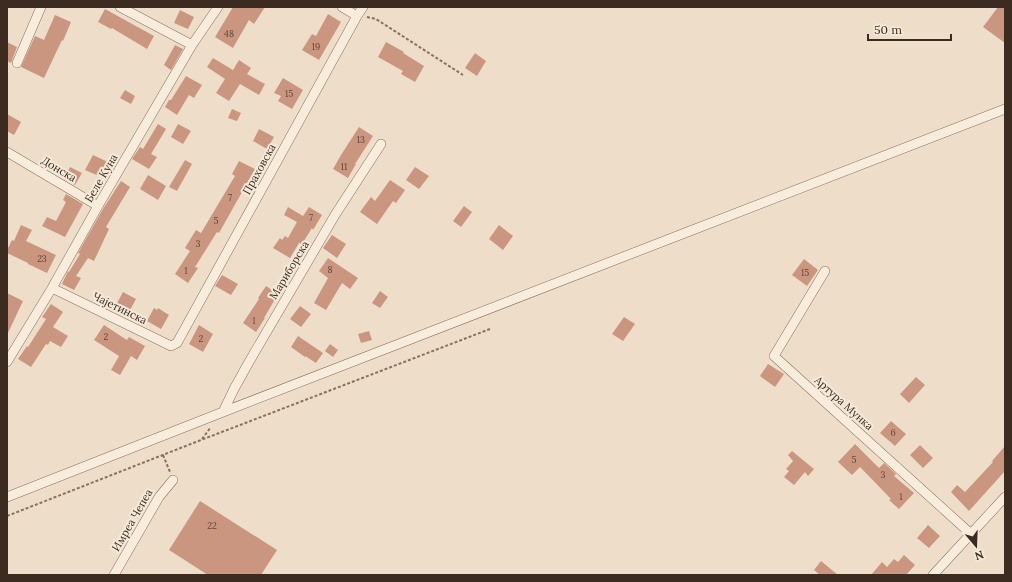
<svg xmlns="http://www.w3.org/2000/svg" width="1012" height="582" font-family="Lora,serif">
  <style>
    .building { fill: #cb9680 }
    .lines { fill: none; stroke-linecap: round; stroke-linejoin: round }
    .minor-casing { stroke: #8a705e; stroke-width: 10 }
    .path { stroke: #8a705e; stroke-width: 2; stroke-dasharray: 3 2; stroke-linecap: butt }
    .minor { stroke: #f8eddd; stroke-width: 9 }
    .labels { text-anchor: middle; stroke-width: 4; stroke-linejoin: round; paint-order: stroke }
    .number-label { font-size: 9px; fill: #5f4639 }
    .street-label { font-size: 11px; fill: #3b2b21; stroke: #f5ead9 }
  </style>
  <rect width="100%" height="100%" fill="#eedec9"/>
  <path class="building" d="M 233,7 L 265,7 L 254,24 L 249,20 L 233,48 L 215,37 Z
    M 998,7 L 1005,7 L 1005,43 L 983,27 Z
    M 105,9 L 154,36 L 147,49 L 112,28 L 111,29 L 98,22 Z
    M 180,10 L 194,17 L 188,29 L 174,23 Z
    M 328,14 L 341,22 L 319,60 L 302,50 L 312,34 L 316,36 Z
    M 55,15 L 71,22 L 63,41 L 62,40 L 44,78 L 21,67 L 35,36 L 44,40 Z
    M 7,42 L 17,47 L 11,63 L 7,61 Z
    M 386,42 L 404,52 L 403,53 L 424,66 L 415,82 L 401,74 L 403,71 L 378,57 Z
    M 175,45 L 183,49 L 171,70 L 164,65 Z
    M 475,53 L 486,61 L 477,76 L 465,68 Z
    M 213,58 L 233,70 L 239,60 L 251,68 L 247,74 L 265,84 L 259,95 L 240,84 L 229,101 L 216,93 L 225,79 L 207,67 Z
    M 186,76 L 202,85 L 194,98 L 189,95 L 177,115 L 165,107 L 169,100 L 171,100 Z
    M 283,78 L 303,90 L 292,109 L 278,101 L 281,96 L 274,93 Z
    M 125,90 L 135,96 L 131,104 L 120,98 Z
    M 232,109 L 241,113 L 237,121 L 228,118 Z
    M 7,114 L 21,122 L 14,135 L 7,131 Z
    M 158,124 L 166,129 L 151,154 L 157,157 L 149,169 L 132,159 L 140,147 L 143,149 Z
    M 178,124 L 191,131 L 183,144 L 171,137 Z
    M 359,127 L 373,136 L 355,164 L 356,164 L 348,178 L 333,169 L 341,155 Z
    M 259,129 L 274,137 L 267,149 L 253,141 Z
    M 93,155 L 108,162 L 101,177 L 85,170 Z
    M 185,160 L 192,164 L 177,191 L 169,187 Z
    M 239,161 L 255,169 L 219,233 L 217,232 L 195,267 L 198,268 L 188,283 L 175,274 L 190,251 L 185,248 L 196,230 L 201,233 L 235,176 L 232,174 Z
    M 70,167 L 82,173 L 75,185 L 64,179 Z
    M 415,167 L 429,176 L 419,189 L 406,180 Z
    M 148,175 L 166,186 L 158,200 L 140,189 Z
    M 390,180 L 405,190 L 396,203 L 393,201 L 377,224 L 360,212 L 371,197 L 375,201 Z
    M 121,181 L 130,187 L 106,227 L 109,229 L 94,261 L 88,258 L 76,276 L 81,278 L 74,290 L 62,284 L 68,271 L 69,272 L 80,254 L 78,253 L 103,209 Z
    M 66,194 L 83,204 L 65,237 L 42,226 L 47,217 L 56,221 L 66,202 L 63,200 Z
    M 464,206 L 472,212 L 461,227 L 453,221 Z
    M 288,207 L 303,216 L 309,207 L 322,215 L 313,230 L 312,228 L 302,244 L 299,243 L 290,258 L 273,248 L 280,238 L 282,240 L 285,236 L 288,238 L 297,222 L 284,215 Z
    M 21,225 L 32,230 L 26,241 L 56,255 L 47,273 L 28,264 L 28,263 L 7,253 L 7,250 L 12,240 L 14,241 Z
    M 499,225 L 513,236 L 503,250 L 489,239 Z
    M 332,235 L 346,244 L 337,258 L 323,248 Z
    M 328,258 L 358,278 L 350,289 L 342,283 L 326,310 L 314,303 L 328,278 L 319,271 Z
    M 804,259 L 818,270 L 807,286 L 792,275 Z
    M 222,275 L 238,284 L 231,295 L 215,286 Z
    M 266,286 L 278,294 L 264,318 L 265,318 L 256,332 L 243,323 L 259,299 L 258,298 Z
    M 380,291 L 388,297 L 380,308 L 372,303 Z
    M 123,292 L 136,299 L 129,312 L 116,305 Z
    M 7,293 L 23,301 L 7,335 Z
    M 51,304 L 63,312 L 53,327 L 68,336 L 61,347 L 50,341 L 48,345 L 46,344 L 31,367 L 18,359 L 27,346 L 28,347 L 46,319 L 42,317 Z
    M 300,306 L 311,314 L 301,327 L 290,319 Z
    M 154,308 L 157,310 L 158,308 L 169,315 L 161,329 L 147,321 Z
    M 624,317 L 635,324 L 623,341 L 612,334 Z
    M 104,325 L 127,340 L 129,337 L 145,346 L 137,360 L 131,356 L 120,375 L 111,370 L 119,356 L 94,340 Z
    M 199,325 L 213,334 L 203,352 L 189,344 Z
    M 369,331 L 372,340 L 361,343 L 358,334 Z
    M 298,336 L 323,353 L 316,363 L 305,356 L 305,357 L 291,347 Z
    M 330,344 L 338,350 L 333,357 L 325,351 Z
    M 768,364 L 784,374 L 775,387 L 760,376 Z
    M 916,377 L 925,385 L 909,403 L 900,394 Z
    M 891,421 L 906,434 L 895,446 L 880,433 Z
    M 855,444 L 879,468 L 884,463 L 896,474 L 894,476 L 914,493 L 899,509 L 889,500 L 891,499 L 860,467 L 852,475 L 838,462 Z
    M 920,445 L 933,458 L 923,468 L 910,455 Z
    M 1005,446 L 1005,471 L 969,511 L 951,492 L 957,485 L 965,492 L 993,462 L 992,461 Z
    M 792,451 L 814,469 L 808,476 L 805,472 L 794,485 L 784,477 L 789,471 L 786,469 L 793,461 L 788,455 Z
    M 200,501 L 277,550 L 261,575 L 208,575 L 169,550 Z
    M 928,525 L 940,536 L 929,548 L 917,538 Z
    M 904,555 L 915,565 L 906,575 L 871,575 L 882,562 L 887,567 L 894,559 L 898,562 Z
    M 821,561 L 838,575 L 820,575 L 814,570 Z"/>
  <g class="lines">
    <defs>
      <path id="minor" d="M 120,7 L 192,45
        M 342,7 L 357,16
        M 17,63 L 41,7
        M 7,152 L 98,206
        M 825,271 L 774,356 L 971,534
        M 52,288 L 171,346 L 177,343 L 357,16 L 363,7
        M 7,362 L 52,288 L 98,206 L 192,45 L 218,7
        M 223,412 L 234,389 L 249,362 L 335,215 L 381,144
        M 7,497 L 223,412 L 690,231 L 1005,109
        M 114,575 L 159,497 L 173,480
        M 933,575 L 1005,497"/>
    </defs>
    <use href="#minor" class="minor-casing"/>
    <path class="path" d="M 367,17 L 376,19 L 463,75
      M 202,439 L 211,427
      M 163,455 L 170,472
      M 7,516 L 201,440 L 490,329"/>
    <use href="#minor" class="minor"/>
  </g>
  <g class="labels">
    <g class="number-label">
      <text x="229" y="37">48</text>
      <text x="316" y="50">19</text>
      <text x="289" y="97">15</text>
      <text x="361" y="143">13</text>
      <text x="344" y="170">11</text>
      <text x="230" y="201">7</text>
      <text x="311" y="221">7</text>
      <text x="216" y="224">5</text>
      <text x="198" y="247">3</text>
      <text x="42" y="262">23</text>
      <text x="330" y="273">8</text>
      <text x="186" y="274">1</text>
      <text x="805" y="276">15</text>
      <text x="254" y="324">1</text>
      <text x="106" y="340">2</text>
      <text x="201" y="342">2</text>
      <text x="893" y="436">6</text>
      <text x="854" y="463">5</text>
      <text x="883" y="478">3</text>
      <text x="901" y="500">1</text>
      <text x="212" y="529">22</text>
    </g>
    <g class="street-label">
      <text transform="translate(59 169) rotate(31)" y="4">Донска</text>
      <text transform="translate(259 169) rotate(-61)" y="4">Праховска</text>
      <text transform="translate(101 178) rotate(-60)" y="4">Беле Куна</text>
      <text transform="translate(289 270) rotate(-59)" y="4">Мариборска</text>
      <text transform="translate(120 308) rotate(26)" y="4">Чајетинска</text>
      <text transform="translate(844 403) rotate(42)" y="4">Артура Мунка</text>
      <text transform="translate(132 520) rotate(-60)" y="4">Имреа Чепеа</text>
    </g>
  </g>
  <rect width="1012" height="582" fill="none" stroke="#3b2b21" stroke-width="16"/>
  <g transform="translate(976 546) rotate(161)" stroke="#f5ead9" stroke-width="3" paint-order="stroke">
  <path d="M0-3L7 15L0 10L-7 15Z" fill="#3b2b21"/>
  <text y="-6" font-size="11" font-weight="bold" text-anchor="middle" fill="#3b2b21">N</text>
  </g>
  <path d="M868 34v6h83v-6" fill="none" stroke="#3b2b21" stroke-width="2"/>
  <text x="874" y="34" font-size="12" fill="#3b2b21" stroke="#f5ead9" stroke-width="3" paint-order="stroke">50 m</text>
</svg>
